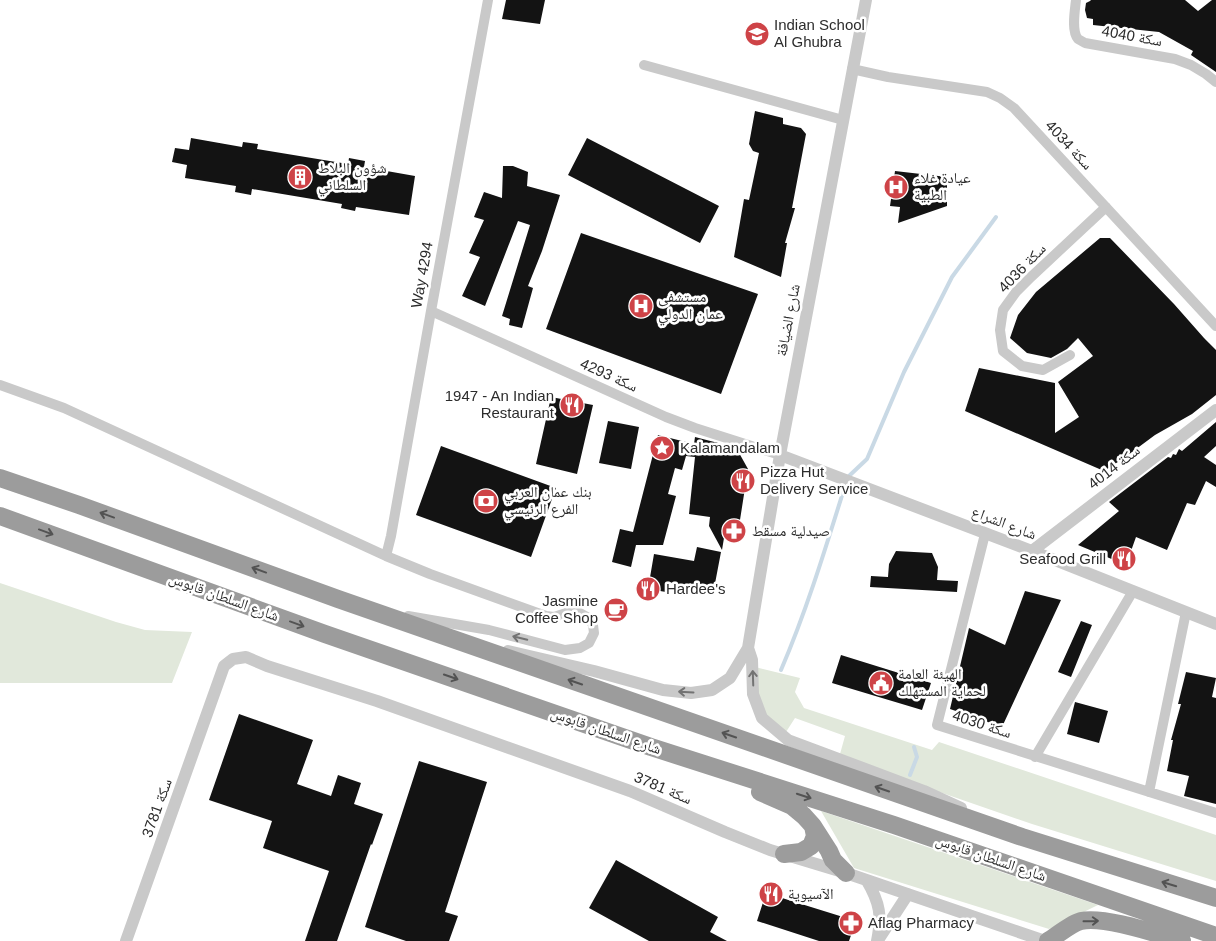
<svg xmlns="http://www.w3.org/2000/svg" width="1216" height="941" font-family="Helvetica,'Noto Naskh Arabic',sans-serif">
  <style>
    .green { fill: #e1e8db }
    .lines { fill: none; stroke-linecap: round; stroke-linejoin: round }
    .stream { stroke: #c9d9e5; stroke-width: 4 }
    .building { fill: #131313 }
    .minor { stroke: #c9c9c9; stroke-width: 10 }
    .tertiary { stroke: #c9c9c9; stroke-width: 12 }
    .trunk { stroke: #9c9c9c; stroke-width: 18 }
    .oneway { stroke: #535353 }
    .oneway2 { stroke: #737373 }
    .labels { text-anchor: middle; stroke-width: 5; stroke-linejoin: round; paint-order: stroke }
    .poi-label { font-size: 15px; fill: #2c2c2c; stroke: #fff; text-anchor: start }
    .street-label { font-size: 15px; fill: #2c2c2c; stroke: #fff }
  </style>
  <rect width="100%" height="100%" fill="#fff"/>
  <path class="green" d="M 0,583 L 116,622 L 145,630 L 192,632 L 172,683 L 0,683 Z
    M 755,667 L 800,678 L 795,692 L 804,708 L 932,750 L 939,742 L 1216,835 L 1216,881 L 1032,824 L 925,787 L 840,754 L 845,736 L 795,718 L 786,732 L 765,716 L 757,694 Z
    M 821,811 L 1098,905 L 1049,929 L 854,868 Z"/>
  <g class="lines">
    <path class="stream" d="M 849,476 L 867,459 L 904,372 L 952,277 L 996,217
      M 781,670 C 806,612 825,550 844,489
      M 910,775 L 917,757 L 914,747"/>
  </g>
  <path class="building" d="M 506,0 L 545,0 L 540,24 L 502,19 Z
    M 1091,0 L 1185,0 L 1198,11 L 1212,0 L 1216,0 L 1216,72 L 1191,55 L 1193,51 L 1159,32 L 1093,25 L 1093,19 L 1087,18 L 1085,10 L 1086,3 L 1090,1 Z
    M 755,111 L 783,118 L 783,124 L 801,128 L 806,134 L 792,208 L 795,208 L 785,243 L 787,243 L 781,277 L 734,257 L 744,199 L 749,200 L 759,153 L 753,151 L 749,144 Z
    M 191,138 L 242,147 L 243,142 L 258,144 L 257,149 L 348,164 L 349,158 L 365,161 L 364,167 L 415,176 L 409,215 L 356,207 L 355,211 L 341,208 L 342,204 L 252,189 L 251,195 L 235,192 L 236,186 L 185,178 L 187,165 L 172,162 L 175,148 L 189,150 Z
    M 587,138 L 719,206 L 700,243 L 568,175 Z
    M 503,166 L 513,166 L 528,172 L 527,186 L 560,195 L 542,251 L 528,286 L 533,288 L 522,328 L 509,325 L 510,319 L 502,316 L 530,225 L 518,221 L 485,306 L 462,296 L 480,257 L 469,253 L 484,220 L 474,217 L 484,192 L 502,198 Z
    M 895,171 L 947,177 L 947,206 L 898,223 L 900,207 L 890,206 Z
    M 581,233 L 758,294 L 721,394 L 546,329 Z
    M 1100,238 L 1110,238 L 1174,304 L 1204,338 L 1216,350 L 1216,395 L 1192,414 L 1155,435 L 1124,458 L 1104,471 L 965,411 L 979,368 L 1055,383 L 1055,433 L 1079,417 L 1058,382 L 1093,356 L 1078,338 L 1067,349 L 1051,358 L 1027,353 L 1010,338 L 1018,315 L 1036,292 Z
    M 551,397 L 593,405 L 577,474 L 536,464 Z
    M 608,421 L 639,427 L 631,469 L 599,463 Z
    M 1216,422 L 1216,446 L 1204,457 L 1216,465 L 1216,487 L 1206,481 L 1195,505 L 1187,503 L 1167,550 L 1136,537 L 1126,565 L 1078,545 L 1119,511 L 1109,502 L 1168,457 L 1171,458 L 1173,454 L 1176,455 L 1179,449 L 1182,451 Z
    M 658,435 L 694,444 L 695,437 L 722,444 L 738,451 L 748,469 L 737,539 L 724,538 L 722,550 L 709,526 L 710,517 L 689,514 L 695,457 L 686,456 L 682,470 L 675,468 L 668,494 L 676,496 L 663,545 L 636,545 L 631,567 L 612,562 L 620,529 L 633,532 Z
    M 441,446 L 556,488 L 531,557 L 416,515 Z
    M 697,547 L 721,552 L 713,594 L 689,590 L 690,586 L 668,582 L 666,592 L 648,589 L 654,554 L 694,561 Z
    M 896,551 L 932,553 L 938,567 L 937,580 L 958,581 L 957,592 L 870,587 L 871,576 L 888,577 L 889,564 Z
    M 1025,591 L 1061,600 L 1002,727 L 950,709 L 969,628 L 1005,645 Z
    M 1081,621 L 1092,625 L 1071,677 L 1058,672 Z
    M 841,655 L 931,683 L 922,710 L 832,683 Z
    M 1186,672 L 1216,678 L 1212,697 L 1216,698 L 1216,804 L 1184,796 L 1189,776 L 1167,771 L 1173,740 L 1171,740 L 1181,704 L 1178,704 Z
    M 1075,702 L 1108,711 L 1099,743 L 1067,734 Z
    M 239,714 L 313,740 L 297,784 L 331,796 L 338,775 L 361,783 L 354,804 L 383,814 L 372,845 L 371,844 L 337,941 L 305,941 L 329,871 L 263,848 L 272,821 L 209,800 Z
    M 419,761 L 487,782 L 445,912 L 458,916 L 449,941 L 406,941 L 365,927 Z
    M 616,860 L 718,917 L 710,932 L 727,941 L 649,941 L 589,908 Z
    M 766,893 L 856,921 L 849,941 L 819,941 L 757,921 Z"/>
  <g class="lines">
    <path class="minor" d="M 1076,0 C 1075,10 1071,31 1078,39 C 1078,39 1085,43 1085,43 L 1175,59 L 1191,65 L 1206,74 L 1216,82
      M 644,65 L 843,120
      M 852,69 L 888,77 L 987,92 L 1000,98 L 1014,108 L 1216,326
      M 431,311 L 666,417 L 695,428 L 780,455
      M 1070,355 L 1043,370 L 1022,366 L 1003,351 L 1000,330 L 1003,310 L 1016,292 L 1031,277 L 1106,207
      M 0,385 L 64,408 L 386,556 L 430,574 L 546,616 L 554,617 L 569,612 L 580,613 L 589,618 L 593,625 L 594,633 L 589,643 L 580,648 L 565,650 L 489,630 L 408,616
      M 985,534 L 937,725 L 1216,813
      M 386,556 L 391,536 L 431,311 L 488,0
      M 1035,757 L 1133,591
      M 1149,792 L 1186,612"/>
    <path class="tertiary" d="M 780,455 L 1032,551 L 1216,624
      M 1032,551 L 1216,410
      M 748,648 L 752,660 L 753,694 L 762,718 L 788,740 L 924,791 L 961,808
      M 508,651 L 594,671 L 663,690 L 691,693 L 712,690 L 730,678 L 748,648 L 780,455 L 866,0
      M 867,881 C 880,903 882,916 877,941
      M 880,937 L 908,894
      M 126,941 L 224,666 L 233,659 L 246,657 L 267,666 L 377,701 L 630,791 L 725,832 L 770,850 L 846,873 L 1045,941"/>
    <path class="trunk" d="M 0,478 L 79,505 L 338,599 L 1022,837 L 1216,898
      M 0,516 L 325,634 L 651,747 L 894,825 L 1216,936
      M 760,792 L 792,806 L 804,816 L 813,826 L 815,836 L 811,846 L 801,852 L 784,854
      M 813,826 L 829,851 L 833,860 L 846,873
      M 1048,941 C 1056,936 1072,923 1081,921 C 1105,916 1157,934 1182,941"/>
  </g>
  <defs><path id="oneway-shaft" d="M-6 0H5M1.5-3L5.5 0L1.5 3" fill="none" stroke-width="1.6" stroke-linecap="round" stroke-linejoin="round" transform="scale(1.25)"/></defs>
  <g class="oneway">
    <use href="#oneway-shaft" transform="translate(107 515) rotate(-160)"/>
    <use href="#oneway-shaft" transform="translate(46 532) rotate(20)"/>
    <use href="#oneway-shaft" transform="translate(259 570) rotate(-160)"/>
    <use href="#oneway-shaft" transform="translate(297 624) rotate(20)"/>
    <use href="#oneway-shaft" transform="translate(451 677) rotate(19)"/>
    <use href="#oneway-shaft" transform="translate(575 682) rotate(-161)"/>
    <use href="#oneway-shaft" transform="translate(729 735) rotate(-161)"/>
    <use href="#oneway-shaft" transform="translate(882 789) rotate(-161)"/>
    <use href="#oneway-shaft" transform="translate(804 796) rotate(18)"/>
    <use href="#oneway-shaft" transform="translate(1169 884) rotate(-163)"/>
    <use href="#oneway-shaft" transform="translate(1091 921) rotate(-1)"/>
  </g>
  <g class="oneway2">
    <use href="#oneway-shaft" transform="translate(520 638) rotate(-166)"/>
    <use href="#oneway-shaft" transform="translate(753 678) rotate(-92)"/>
    <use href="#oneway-shaft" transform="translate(686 692) rotate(-177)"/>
  </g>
  <defs>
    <symbol id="school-disc" viewBox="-11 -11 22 22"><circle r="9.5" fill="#ce4347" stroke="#fff"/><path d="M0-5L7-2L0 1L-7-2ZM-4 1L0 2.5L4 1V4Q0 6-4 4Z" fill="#fff"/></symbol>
    <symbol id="building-disc" viewBox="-11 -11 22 22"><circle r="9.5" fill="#ce4347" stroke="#fff"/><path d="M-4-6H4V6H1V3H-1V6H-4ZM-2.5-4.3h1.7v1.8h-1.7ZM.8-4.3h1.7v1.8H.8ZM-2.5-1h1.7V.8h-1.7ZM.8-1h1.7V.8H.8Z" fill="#fff"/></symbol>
    <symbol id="hospital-disc" viewBox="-11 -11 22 22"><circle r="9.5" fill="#ce4347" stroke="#fff"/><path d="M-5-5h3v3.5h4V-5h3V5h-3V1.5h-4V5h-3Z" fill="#fff"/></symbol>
    <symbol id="restaurant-disc" viewBox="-11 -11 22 22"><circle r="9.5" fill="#ce4347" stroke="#fff"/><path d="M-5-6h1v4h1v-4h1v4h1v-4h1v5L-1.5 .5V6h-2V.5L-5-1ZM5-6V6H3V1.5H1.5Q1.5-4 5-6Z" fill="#fff"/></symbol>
    <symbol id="sight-disc" viewBox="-11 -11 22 22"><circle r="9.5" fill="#ce4347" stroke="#fff"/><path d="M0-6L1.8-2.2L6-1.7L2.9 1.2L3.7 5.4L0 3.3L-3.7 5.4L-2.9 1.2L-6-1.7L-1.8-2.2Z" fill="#fff"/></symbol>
    <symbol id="bank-disc" viewBox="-11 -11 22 22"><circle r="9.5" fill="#ce4347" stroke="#fff"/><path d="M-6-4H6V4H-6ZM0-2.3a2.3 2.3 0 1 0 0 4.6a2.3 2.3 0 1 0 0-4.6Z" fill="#fff"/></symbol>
    <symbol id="pharmacy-disc" viewBox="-11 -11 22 22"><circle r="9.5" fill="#ce4347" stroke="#fff"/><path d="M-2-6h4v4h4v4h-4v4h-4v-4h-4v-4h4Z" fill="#fff"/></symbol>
    <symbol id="cafe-disc" viewBox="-11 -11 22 22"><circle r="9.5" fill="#ce4347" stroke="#fff"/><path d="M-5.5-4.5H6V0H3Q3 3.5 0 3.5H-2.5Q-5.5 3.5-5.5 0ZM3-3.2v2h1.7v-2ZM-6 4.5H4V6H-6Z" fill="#fff"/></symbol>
    <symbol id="civic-disc" viewBox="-11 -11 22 22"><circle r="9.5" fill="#ce4347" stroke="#fff"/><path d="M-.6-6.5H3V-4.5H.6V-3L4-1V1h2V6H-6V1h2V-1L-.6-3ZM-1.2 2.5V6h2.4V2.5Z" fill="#fff"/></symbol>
  </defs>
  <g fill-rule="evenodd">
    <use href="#school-disc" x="743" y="20" width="28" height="28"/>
    <use href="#building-disc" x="286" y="163" width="28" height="28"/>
    <use href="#hospital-disc" x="882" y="173" width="28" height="28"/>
    <use href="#hospital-disc" x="627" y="292" width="28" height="28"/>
    <use href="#restaurant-disc" x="558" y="391" width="28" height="28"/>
    <use href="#sight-disc" x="648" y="434" width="28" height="28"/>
    <use href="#restaurant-disc" x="729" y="467" width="28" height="28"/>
    <use href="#bank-disc" x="472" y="487" width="28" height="28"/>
    <use href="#pharmacy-disc" x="720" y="517" width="28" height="28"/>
    <use href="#restaurant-disc" x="1110" y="545" width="28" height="28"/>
    <use href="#restaurant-disc" x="634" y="575" width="28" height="28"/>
    <use href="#cafe-disc" x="602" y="596" width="28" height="28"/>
    <use href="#civic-disc" x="867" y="669" width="28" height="28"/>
    <use href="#restaurant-disc" x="757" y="880" width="28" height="28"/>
    <use href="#pharmacy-disc" x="837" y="909" width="28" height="28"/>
  </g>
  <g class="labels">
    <g class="poi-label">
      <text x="774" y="30">Indian School<tspan x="774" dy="17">Al Ghubra</tspan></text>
      <text x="318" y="173">شؤون البلاط<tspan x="318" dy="17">السلطاني</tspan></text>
      <text x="914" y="183">عيادة غلاء<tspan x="914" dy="17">الطبية</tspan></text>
      <text x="658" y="302">مستشفى<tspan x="658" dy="17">عمان الدولي</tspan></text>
      <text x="554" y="401" text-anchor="end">1947 - An Indian<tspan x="554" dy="17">Restaurant</tspan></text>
      <text x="680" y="453">Kalamandalam</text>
      <text x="760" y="477">Pizza Hut<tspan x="760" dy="17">Delivery Service</tspan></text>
      <text x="504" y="497">بنك عمان العربي<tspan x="504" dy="17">الفرع الرئيسي</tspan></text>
      <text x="752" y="536">صيدلية مسقط</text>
      <text x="1106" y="564" text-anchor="end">Seafood Grill</text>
      <text x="666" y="594">Hardee's</text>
      <text x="598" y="606" text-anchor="end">Jasmine<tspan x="598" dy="17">Coffee Shop</tspan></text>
      <text x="898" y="679">الهيئة العامة<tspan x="898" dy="17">لحماية المستهلك</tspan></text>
      <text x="788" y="899">الآسيوية</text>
      <text x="868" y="928">Aflag Pharmacy</text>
    </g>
    <g class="street-label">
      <text transform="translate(1132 36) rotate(10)" y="5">سكة 4040</text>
      <text transform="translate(1069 145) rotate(47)" y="5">سكة 4034</text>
      <text transform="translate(1022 268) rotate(-46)" y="5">سكة 4036</text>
      <text transform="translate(422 275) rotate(-80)" y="5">Way 4294</text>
      <text transform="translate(788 320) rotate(-79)" y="5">شارع الضيافة</text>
      <text transform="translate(609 375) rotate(24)" y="5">سكة 4293</text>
      <text transform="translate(1114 467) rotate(-38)" y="5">سكة 4014</text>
      <text transform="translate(1004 523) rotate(21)" y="5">شارع الشراع</text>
      <text transform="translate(224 597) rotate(20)" y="5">شارع السلطان قابوس</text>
      <text transform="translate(982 724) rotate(18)" y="5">سكة 4030</text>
      <text transform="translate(606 731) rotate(19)" y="5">شارع السلطان قابوس</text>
      <text transform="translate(663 788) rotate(23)" y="5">سكة 3781</text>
      <text transform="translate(157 808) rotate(-70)" y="5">سكة 3781</text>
      <text transform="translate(991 858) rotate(19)" y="5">شارع السلطان قابوس</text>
    </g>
  </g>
</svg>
